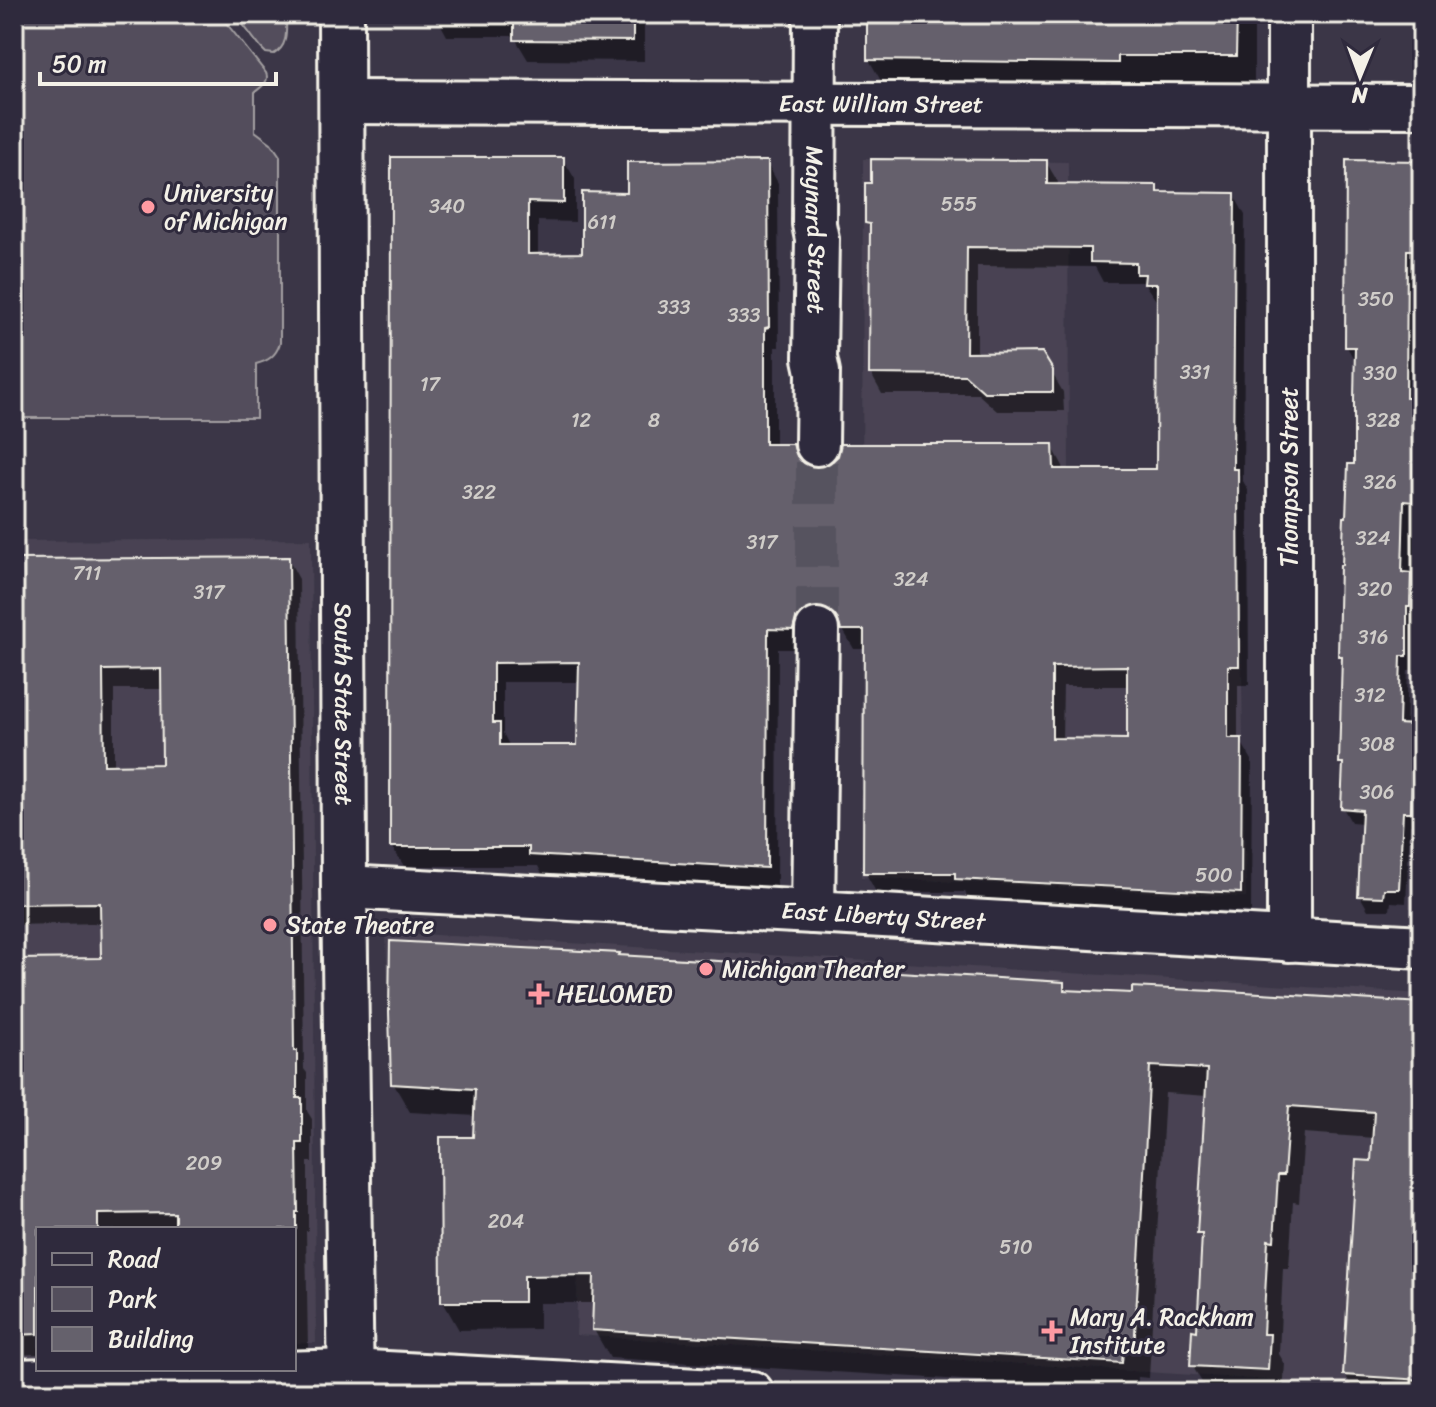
<svg xmlns="http://www.w3.org/2000/svg" width="1436" height="1407" font-family="Sriracha,sans-serif">
  <style>
    .built { fill: #484352 }
    .green { fill: #534e5c; stroke: #a4a0a2; stroke-width: 2 }
    .shadow { fill: #0007; fill-rule: evenodd }
    .building { fill: #65616c; stroke: #f4f1e8; stroke-width: 2; fill-rule: evenodd }
    .lines { fill: none; stroke-linecap: round; stroke-linejoin: round }
    .minor-tunnel { stroke: #57525f; stroke-width: 42; stroke-dasharray: 42 21; stroke-linecap: butt }
    .minor-casing { stroke: #f4f1e8; stroke-width: 48 }
    .major-casing { stroke: #f4f1e8; stroke-width: 50 }
    .minor { stroke: #2f2a3d; stroke-width: 42 }
    .major { stroke: #2f2a3d; stroke-width: 44 }
    .poi-dot { fill: #ff9aa2; stroke: #2f2a3d; stroke-width: 3 }
    .labels { text-anchor: middle; stroke-width: 6; stroke-linejoin: round; paint-order: stroke }
    .number-label { font-size: 20px; fill: #d0cdc9 }
    .street-label { font-size: 24px; fill: #f4f1e8; stroke: #2f2a3d }
    .poi-label { font-size: 24px; fill: #f4f1e8; stroke: #2f2a3d; text-anchor: start }
  </style>
  <rect width="100%" height="100%" fill="#3b3647"/>
  <filter id="ink" filterUnits="userSpaceOnUse"><feTurbulence type="fractalNoise" baseFrequency=".0125" numOctaves="2"/><feDisplacementMap in="SourceGraphic" scale="16" xChannelSelector="R" yChannelSelector="G"/><feConvolveMatrix kernelMatrix="1 2 1 2 8 2 1 2 1" color-interpolation-filters="sRGB"/></filter>
  <g filter="url(#ink)">
    <path class="built" d="M 863,159 L 1068,162 L 1069,469 L 1238,469 L 1246,897 L 861,877 Z
      M 311,539 L 316,1343 L 294,1343 L 294,1229 L 38,1229 L 38,1369 L 14,1393 L 14,541 Z
      M 1411,820 L 1422,820 L 1422,909 L 1409,908 Z
      M 386,932 L 1422,994 L 1422,1390 L 576,1335 L 583,1095 L 391,1084 Z"/>
    <path class="green" d="M 14,14 L 219,14 L 266,73 C 270,82 261,87 255,92 L 255,131 L 271,143 L 280,156 L 280,343 C 276,356 268,361 256,364 L 256,418 L 14,418 Z
      M 235,14 L 286,14 C 286,29 289,46 274,54 L 266,53 L 261,48 Z"/>
    <path class="shadow" d="M 435,14 L 644,14 L 644,61 L 528,60 L 516,40 L 516,36 L 447,36 Z
      M 869,14 L 1254,14 L 1254,89 L 888,93 L 869,60 Z
      M 1371,14 L 1422,14 L 1422,18 L 1375,18 Z
      M 393,159 L 563,159 L 575,179 L 575,222 L 538,221 L 538,255 L 584,255 L 629,195 L 767,163 L 778,183 L 779,347 L 775,347 L 775,446 L 792,446 L 803,466 L 816,470 L 1052,446 L 1063,466 L 1064,471 L 1158,471 L 1158,303 L 1143,282 L 1103,282 L 1095,267 L 977,266 L 977,355 L 1041,354 L 1063,392 L 1064,411 L 997,411 L 978,394 L 882,394 L 871,374 L 872,232 L 867,223 L 1046,162 L 1058,182 L 1057,186 L 1156,187 L 1160,195 L 1234,195 L 1245,215 L 1243,481 L 1248,490 L 1249,685 L 1238,685 L 1238,740 L 1240,740 L 1252,760 L 1251,912 L 968,898 L 965,892 L 876,892 L 865,872 L 866,649 L 854,649 L 843,630 L 830,625 L 804,649 L 778,649 L 777,887 L 542,874 L 538,866 L 404,866 L 392,847 ZM 503,682 L 580,682 L 579,747 L 510,747 L 503,733 ZM 1063,686 L 1129,686 L 1129,741 L 1062,740 Z
      M 1422,163 L 1422,588 L 1418,588 L 1417,620 L 1414,620 L 1414,670 L 1408,670 L 1406,726 L 1413,727 L 1421,741 L 1418,826 L 1410,825 L 1406,903 L 1391,902 L 1390,910 L 1368,910 L 1360,896 L 1363,823 L 1351,822 L 1343,808 L 1345,769 L 1341,762 L 1344,662 L 1340,656 L 1344,567 L 1356,466 L 1355,361 L 1347,347 Z
      M 288,559 L 299,579 L 304,1069 L 307,1073 L 307,1111 L 312,1119 L 312,1162 L 308,1162 L 308,1231 L 306,1231 L 308,1348 L 294,1349 L 294,1229 L 38,1229 L 38,1354 L 14,1355 L 14,961 L 103,959 L 102,923 L 14,925 L 14,562 ZM 114,689 L 163,689 L 164,766 L 114,767 Z
      M 1063,984 L 1068,992 L 1422,1005 L 1422,1393 L 1355,1393 L 1345,1374 L 1373,1163 L 1374,1138 L 1304,1133 L 1299,1203 L 1293,1202 L 1289,1268 L 1283,1268 L 1279,1354 L 1285,1364 L 1283,1393 L 1208,1393 L 1192,1365 L 1199,1333 L 1204,1242 L 1199,1234 L 1207,1096 L 1165,1093 L 1149,1378 L 1138,1377 L 1137,1391 L 610,1358 L 594,1330 L 595,1303 L 539,1303 L 539,1329 L 459,1330 L 443,1302 L 475,1139 L 476,1116 L 410,1112 L 393,1083 Z"/>
    <path class="building" d="M 514,14 L 633,14 L 633,41 L 514,40 Z
      M 867,14 L 1237,14 L 1236,56 L 1118,56 L 1118,63 L 867,60 Z
      M 391,157 L 564,157 L 564,203 L 528,202 L 528,254 L 582,253 L 582,192 L 627,193 L 627,162 L 768,161 L 769,327 L 765,328 L 765,444 L 793,444 L 797,456 L 804,464 L 816,468 L 829,464 L 838,456 L 841,444 L 1053,444 L 1054,469 L 1156,469 L 1157,284 L 1144,284 L 1145,274 L 1136,274 L 1136,263 L 1090,262 L 1090,248 L 967,247 L 966,353 L 1042,352 L 1053,370 L 1053,392 L 984,392 L 965,375 L 869,374 L 870,224 L 865,223 L 865,183 L 871,183 L 871,159 L 1047,160 L 1047,184 L 1157,185 L 1157,192 L 1235,193 L 1233,469 L 1238,469 L 1239,666 L 1228,666 L 1228,738 L 1242,738 L 1241,893 L 955,879 L 955,873 L 863,873 L 864,630 L 841,630 L 837,618 L 829,609 L 818,606 L 805,610 L 796,618 L 793,630 L 768,629 L 767,868 L 529,855 L 529,847 L 390,847 ZM 579,662 L 577,745 L 500,745 L 500,723 L 493,723 L 493,663 ZM 1127,666 L 1127,739 L 1052,738 L 1052,667 Z
      M 1346,160 L 1422,161 L 1422,250 L 1407,250 L 1406,398 L 1412,398 L 1413,445 L 1414,445 L 1413,502 L 1404,501 L 1402,572 L 1411,573 L 1410,607 L 1407,607 L 1407,656 L 1401,656 L 1399,724 L 1414,725 L 1413,765 L 1411,812 L 1403,812 L 1399,889 L 1384,889 L 1383,897 L 1358,896 L 1362,810 L 1341,808 L 1343,763 L 1339,763 L 1342,656 L 1338,656 L 1340,565 L 1342,565 L 1344,517 L 1346,517 L 1348,464 L 1354,464 L 1354,399 L 1355,347 L 1345,347 Z
      M 289,557 L 294,1051 L 297,1051 L 297,1098 L 302,1098 L 302,1143 L 297,1143 L 298,1212 L 296,1212 L 296,1229 L 175,1229 L 175,1213 L 98,1214 L 98,1229 L 38,1229 L 38,1334 L 14,1335 L 14,959 L 101,958 L 100,903 L 14,904 L 14,559 ZM 161,669 L 162,764 L 104,765 L 103,670 Z
      M 390,941 L 620,953 L 619,955 L 1064,982 L 1064,990 L 1132,993 L 1132,987 L 1212,991 L 1212,990 L 1422,1003 L 1422,1380 L 1343,1375 L 1356,1160 L 1371,1161 L 1374,1112 L 1289,1106 L 1284,1175 L 1278,1175 L 1274,1241 L 1268,1240 L 1263,1334 L 1270,1334 L 1268,1370 L 1190,1366 L 1192,1330 L 1197,1331 L 1202,1234 L 1197,1234 L 1207,1069 L 1150,1066 L 1134,1351 L 1123,1350 L 1122,1363 L 592,1330 L 594,1275 L 524,1276 L 524,1302 L 441,1302 L 440,1137 L 473,1137 L 475,1089 L 391,1084 L 389,1012 Z"/>
    <g class="lines">
      <path class="minor-tunnel" d="M 817,630 L 817,444"/>
      <defs>
        <g id="minor">
          <path id="s1" d="M 815,14 L 814,224 L 817,239 L 815,358 L 818,372 L 817,444"/>
          <path id="s2" d="M 341,102 L 1422,106"/>
          <path id="s3" d="M 344,887 L 813,912 L 1422,947"/>
          <path d="M 813,912 L 817,630"/>
          <path d="M 1289,940 L 1289,14"/>
          <path d="M 14,1381 L 350,1371 L 752,1393"/>
        </g>
        <g id="major">
          <path id="s4" d="M 341,14 L 344,887 L 351,1393"/>
        </g>
      </defs>
      <use href="#minor" class="minor-casing"/>
      <use href="#major" class="major-casing"/>
      <use href="#minor" class="minor"/>
      <use href="#major" class="major"/>
    </g>
  </g>
  <g class="poi-dot">
    <circle cx="148" cy="207" r="8"/>
    <circle cx="270" cy="925" r="8"/>
    <circle cx="706" cy="969" r="8"/>
    <path d="M535 982h8v8h8v8h-8v8h-8v-8h-8v-8h8z"/>
    <path d="M1048 1319h8v8h8v8h-8v8h-8v-8h-8v-8h8z"/>
  </g>
  <g class="labels">
    <g class="number-label">
      <text x="959" y="211">555</text>
      <text x="447" y="213">340</text>
      <text x="602" y="229">611</text>
      <text x="1376" y="306">350</text>
      <text x="674" y="314">333</text>
      <text x="744" y="322">333</text>
      <text x="1195" y="379">331</text>
      <text x="1380" y="380">330</text>
      <text x="430" y="391">17</text>
      <text x="581" y="427">12</text>
      <text x="654" y="427">8</text>
      <text x="1383" y="427">328</text>
      <text x="1380" y="489">326</text>
      <text x="479" y="499">322</text>
      <text x="1373" y="545">324</text>
      <text x="762" y="549">317</text>
      <text x="87" y="580">711</text>
      <text x="911" y="586">324</text>
      <text x="1375" y="596">320</text>
      <text x="209" y="599">317</text>
      <text x="1373" y="644">316</text>
      <text x="1370" y="702">312</text>
      <text x="1377" y="751">308</text>
      <text x="1377" y="799">306</text>
      <text x="1214" y="882">500</text>
      <text x="204" y="1170">209</text>
      <text x="506" y="1228">204</text>
      <text x="744" y="1252">616</text>
      <text x="1016" y="1254">510</text>
    </g>
    <g class="street-label">
      <text dy="8" stroke="none"><textPath href="#s2" startOffset="540">East William Street</textPath></text>
      <text dy="8" stroke="none"><textPath href="#s1" startOffset="216">Maynard Street</textPath></text>
      <text transform="translate(1289 477) rotate(-90)" y="8">Thompson Street</text>
      <text dy="8" stroke="none"><textPath href="#s4" startOffset="690">South State Street</textPath></text>
      <text dy="8" stroke="none"><textPath href="#s3" startOffset="540">East Liberty Street</textPath></text>
    </g>
    <g class="poi-label">
      <text x="164" y="201">University<tspan x="164" dy="28">of Michigan</tspan></text>
      <text x="286" y="933">State Theatre</text>
      <text x="722" y="977">Michigan Theater</text>
      <text x="557" y="1002">HELLOMED</text>
      <text x="1070" y="1325">Mary A. Rackham<tspan x="1070" dy="28">Institute</tspan></text>
    </g>
  </g>
  <rect width="1436" height="1407" fill="none" stroke="#2f2a3d" stroke-width="48"/>
  <rect x="24" y="24" width="1388" height="1359" fill="none" stroke="#f4f1e8" stroke-width="3" filter="url(#ink)"/>
  <rect x="36" y="1227" width="260" height="144" fill="#2f2a3d" stroke="#7e7a81" stroke-width="2"/>
  <rect x="52" y="1253" width="40" height="12" fill="#2f2a3d" stroke="#7e7a81" stroke-width="2"/>
  <text x="108" y="1267" font-size="24" fill="#f4f1e8">Road</text>
  <rect x="52" y="1287" width="40" height="24" fill="#534e5c" stroke="#7e7a81" stroke-width="2"/>
  <text x="108" y="1307" font-size="24" fill="#f4f1e8">Park</text>
  <rect x="52" y="1327" width="40" height="24" fill="#65616c" stroke="#7e7a81" stroke-width="2"/>
  <text x="108" y="1347" font-size="24" fill="#f4f1e8">Building</text>
  <g transform="translate(1360 76) rotate(181)" stroke="#2f2a3d" stroke-width="6" paint-order="stroke">
  <path d="M0-6L14 30L0 20L-14 30Z" fill="#f4f1e8"/>
  <text y="-12" font-size="22" font-weight="bold" text-anchor="middle" fill="#f4f1e8">N</text>
  </g>
  <path d="M40 72v12h236v-12" fill="none" stroke="#f4f1e8" stroke-width="4"/>
  <text x="52" y="72" font-size="24" fill="#f4f1e8" stroke="#2f2a3d" stroke-width="6" paint-order="stroke">50 m</text>
</svg>
